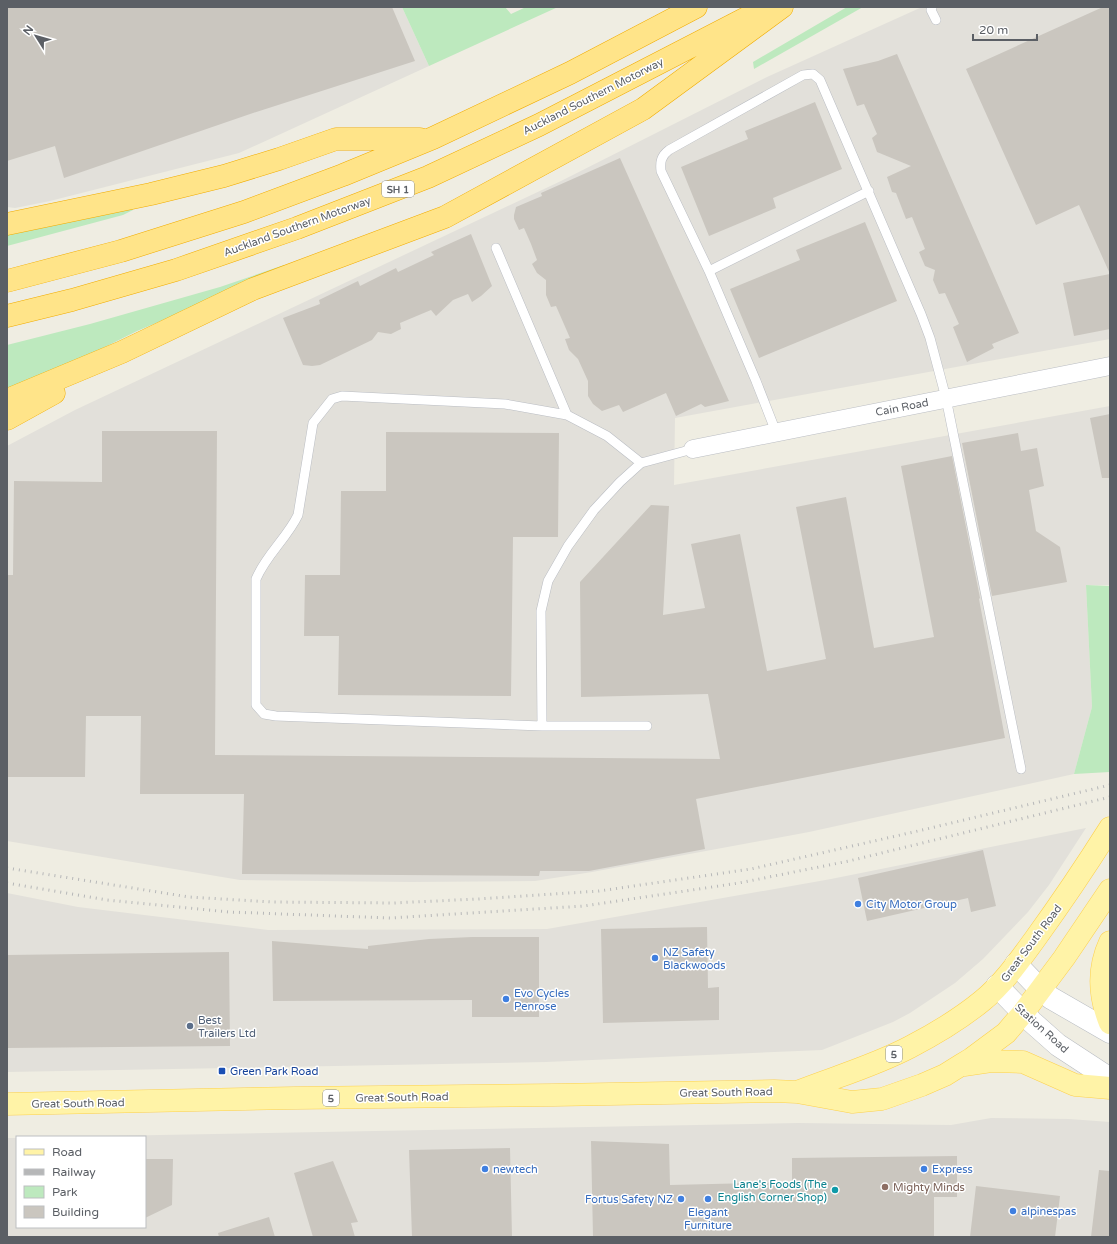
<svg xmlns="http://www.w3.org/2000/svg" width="1117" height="1244" font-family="'Varela Round',sans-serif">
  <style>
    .industrial { fill: #e2e0da }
    .green { fill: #bde9be }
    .building { fill: #cac6bf }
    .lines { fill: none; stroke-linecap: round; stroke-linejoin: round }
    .lane-casing { stroke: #babdc3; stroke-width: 10 }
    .street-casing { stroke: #babdc3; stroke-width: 19 }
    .secondary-casing { stroke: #b8bcc2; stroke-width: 23 }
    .primary-casing { stroke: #fdd14d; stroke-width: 23 }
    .highway-casing { stroke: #f1ac00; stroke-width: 23 }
    .lane { stroke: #fff; stroke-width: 9 }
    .street { stroke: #fff; stroke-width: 18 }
    .secondary { stroke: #fff; stroke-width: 22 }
    .primary { stroke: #fff3a7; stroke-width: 22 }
    .highway { stroke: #ffe489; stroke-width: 22 }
    .rail { stroke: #b6b7b8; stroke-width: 3; stroke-dasharray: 1 5; stroke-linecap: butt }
    .shop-dot { fill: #3f7fe0; stroke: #fff; stroke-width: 1.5 }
    .service-dot { fill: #5c6f8a; stroke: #fff; stroke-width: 1.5 }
    .transit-dot { fill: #1a4fb4; stroke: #fff; stroke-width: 1.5 }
    .education-dot { fill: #8d6e63; stroke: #fff; stroke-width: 1.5 }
    .culture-dot { fill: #0f9aa8; stroke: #fff; stroke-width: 1.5 }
    .labels { text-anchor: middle; stroke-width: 3; stroke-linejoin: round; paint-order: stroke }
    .shield { fill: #fff; stroke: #8c8f93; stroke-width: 1 }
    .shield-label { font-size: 10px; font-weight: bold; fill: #5b5f65 }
    .street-label { font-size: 11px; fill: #5b5f65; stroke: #fff }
    .shop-label { font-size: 11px; fill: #366cbe; stroke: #fff; text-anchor: start }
    .service-label { font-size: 11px; fill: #4e5e75; stroke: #fff; text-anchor: start }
    .transit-label { font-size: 11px; fill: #164399; stroke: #fff; text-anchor: start }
    .culture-label { font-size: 11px; fill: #0d838f; stroke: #fff; text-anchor: end }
    .education-label { font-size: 11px; fill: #785e54; stroke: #fff; text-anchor: start }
  </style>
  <rect width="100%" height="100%" fill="#efede2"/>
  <path class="industrial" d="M 7,7 L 402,7 L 429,66 L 239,153 L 50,201 L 15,208 L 7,207 Z
    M 922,7 L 1110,7 L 1110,339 L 675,418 L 674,485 L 1110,406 L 1110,585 L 1086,585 L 1092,707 L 1074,774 L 809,832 L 592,872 L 535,881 L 411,882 L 240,880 L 7,841 L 7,446 L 75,410 L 561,181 L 767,77 Z
    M 1086,828 L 1049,885 L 1028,912 L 983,959 L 955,983 L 910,1013 L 893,1022 L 822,1050 L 546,1062 L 7,1072 L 7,893 L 78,907 L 268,930 L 547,929 L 831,879 Z
    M 991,1118 L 1069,1119 L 1110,1122 L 1110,1237 L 7,1237 L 7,1138 L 17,1138 L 17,1227 L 145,1227 L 145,1137 L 50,1137 L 798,1123 L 951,1125 Z"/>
  <path class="green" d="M 402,7 L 505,7 L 511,14 L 526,7 L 558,7 L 429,66 Z
    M 847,7 L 863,7 L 754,69 L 753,62 Z
    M 132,206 L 133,210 L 123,215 L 7,246 L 7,233 Z
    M 284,265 L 285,269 L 137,331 L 7,396 L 7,345 L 90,324 L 220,287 Z
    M 1086,585 L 1110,586 L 1110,772 L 1074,774 L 1092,707 Z"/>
  <path class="building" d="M 7,7 L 392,7 L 415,61 L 253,113 L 64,178 L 55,146 L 7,161 Z
    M 1103,7 L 1110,7 L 1110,274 L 1079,205 L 1036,225 L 966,69 Z
    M 897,54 L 1019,333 L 992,344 L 994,348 L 967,362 L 953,327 L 959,324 L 945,293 L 939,294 L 933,280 L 935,270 L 925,266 L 919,252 L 925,249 L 912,217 L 906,219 L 896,193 L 892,192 L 887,177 L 911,166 L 877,152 L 872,138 L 877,134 L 864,104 L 857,106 L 843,69 L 878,61 Z
    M 815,102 L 842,169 L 773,198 L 776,208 L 709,236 L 681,167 L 748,139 L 745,131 Z
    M 620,158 L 729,401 L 705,407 L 701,404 L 676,416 L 666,393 L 623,412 L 619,405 L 602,411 L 593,404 L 588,396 L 588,381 L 578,359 L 569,350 L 565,339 L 570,338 L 556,306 L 551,307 L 546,295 L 546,280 L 537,273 L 532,264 L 537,260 L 531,244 L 524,228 L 519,230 L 514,219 L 514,215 L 516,207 L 542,196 L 541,193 Z
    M 865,222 L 897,301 L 759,358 L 730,289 L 800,260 L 796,250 Z
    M 471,234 L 492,286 L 481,296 L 472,302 L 468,294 L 453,300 L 436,316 L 431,310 L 400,323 L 401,329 L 391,334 L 378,332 L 372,340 L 320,365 L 312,366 L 303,365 L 283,318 L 320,304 L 319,300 L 358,281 L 360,286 L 396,268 L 398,272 L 434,255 L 431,252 Z
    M 1110,274 L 1110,329 L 1074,336 L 1063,283 Z
    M 1110,414 L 1110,478 L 1102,478 L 1090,418 Z
    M 102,431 L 217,431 L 215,755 L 720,759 L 708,694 L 581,697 L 580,582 L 651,505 L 669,506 L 663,615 L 705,608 L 691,544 L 740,534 L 767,671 L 826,659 L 796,507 L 846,497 L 874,648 L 934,637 L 901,466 L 952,456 L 980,598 L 979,599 L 1005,738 L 696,799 L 705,849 L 589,871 L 540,871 L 539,876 L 242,874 L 244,794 L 140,794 L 141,716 L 86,716 L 85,777 L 7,777 L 7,575 L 13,575 L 14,481 L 102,482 Z
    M 386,432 L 559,433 L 558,537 L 513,537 L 511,696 L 338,695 L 339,636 L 304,636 L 305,575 L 340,575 L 341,491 L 386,491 Z
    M 1018,433 L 1021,451 L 1037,448 L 1044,486 L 1029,490 L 1036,531 L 1060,547 L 1067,582 L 992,596 L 962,443 Z
    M 983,850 L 996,906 L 971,912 L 968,898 L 867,921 L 858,878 Z
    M 707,927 L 708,988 L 719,987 L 719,1020 L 603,1023 L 601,929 Z
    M 472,937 L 539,937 L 539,1017 L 472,1017 L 472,1000 L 273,1001 L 272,941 L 368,949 L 368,946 L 429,939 Z
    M 229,952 L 230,1046 L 7,1048 L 7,955 Z
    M 591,1141 L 669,1144 L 670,1185 L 792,1182 L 792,1158 L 957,1156 L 957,1197 L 934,1197 L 934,1237 L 593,1237 Z
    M 510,1148 L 512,1237 L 412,1237 L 409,1150 Z
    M 145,1159 L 173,1159 L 172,1205 L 145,1218 Z
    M 333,1161 L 358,1222 L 351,1223 L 355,1237 L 313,1237 L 294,1173 Z
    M 1099,1170 L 1110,1171 L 1110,1237 L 1091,1237 Z
    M 976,1186 L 1060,1196 L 1055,1237 L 970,1237 Z
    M 269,1217 L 275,1237 L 219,1237 L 218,1233 Z"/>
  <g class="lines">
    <defs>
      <path id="lane" d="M 932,7 L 931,10 L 936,20
        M 496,248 L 567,415
        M 709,271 L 869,191
        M 776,432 L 756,381 L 709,271 L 661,171 C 660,162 661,156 669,150 L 803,75 L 813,74 L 820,80 L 921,314 L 930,338 L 946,398 L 1021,769
        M 641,463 L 607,436 L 567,415 L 505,404 L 342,396 L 332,399 L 313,423 L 298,515 C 287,538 266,555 256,579 L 256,705 L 264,714 L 276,716 L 542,726 L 647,726
        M 542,726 L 541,611 L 548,581 L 568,546 L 594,510 L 620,482 L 641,463 L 693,449"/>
      <path id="street" d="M 693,449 L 1110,366"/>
      <path id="secondary" d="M 1016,964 L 1041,990 L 1051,998 L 1110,1032
        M 997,986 L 1032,1022 L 1058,1045 L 1110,1079"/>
      <path id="primary" d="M 1110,942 C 1098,968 1099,996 1110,1023
        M 964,1065 L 991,1061 L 1023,1062 L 1075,1085 L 1110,1088
        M 797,1092 C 835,1077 874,1066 910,1047 C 935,1034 960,1019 982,1001 C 1003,984 1019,961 1035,939 C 1061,903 1086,866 1110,828
        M 7,1104 L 295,1098 L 554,1095 L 774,1091 L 797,1092 L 852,1102 L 882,1099 L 922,1085 L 945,1075 L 961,1065 L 971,1059 L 1006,1033 L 1023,1013 L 1064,958 L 1110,890"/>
      <path id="highway" d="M 7,224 L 151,194 L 224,176 L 279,159 L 336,139 L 420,139
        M 7,281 L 121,251 L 244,212 L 343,175 L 433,138 L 570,73 L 696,7
        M 7,316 L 72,300 L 176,270 L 297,228 L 428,177 L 539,125 L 754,14
        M 7,400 L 122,352 L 253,289 L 445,217 L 643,109 L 782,7
        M 7,419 L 54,393"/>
    </defs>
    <use href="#lane" class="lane-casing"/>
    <use href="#street" class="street-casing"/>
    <use href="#secondary" class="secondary-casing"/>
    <use href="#primary" class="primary-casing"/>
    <use href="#highway" class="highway-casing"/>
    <use href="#lane" class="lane"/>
    <use href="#street" class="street"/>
    <use href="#secondary" class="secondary"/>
    <use href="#primary" class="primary"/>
    <use href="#highway" class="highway"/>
    <path class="rail" d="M 7,868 L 189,897 L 272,902 L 393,903 L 478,899 L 599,891 L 751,869 L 918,831 L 1110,785
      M 7,883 L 107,900 L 229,912 L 390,918 L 584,906 L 739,883 L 849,861 L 1110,797"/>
  </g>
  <g class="shop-dot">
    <circle cx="858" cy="904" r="4"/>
    <circle cx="655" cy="958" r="4"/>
    <circle cx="506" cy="999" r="4"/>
    <circle cx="485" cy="1169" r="4"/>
    <circle cx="924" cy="1169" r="4"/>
    <circle cx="681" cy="1199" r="4"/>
    <circle cx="708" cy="1199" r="4"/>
    <circle cx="1013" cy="1211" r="4"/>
  </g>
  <circle class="service-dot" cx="190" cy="1026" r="4"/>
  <rect class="transit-dot" x="218" y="1067" width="8" height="8" rx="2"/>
  <circle class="education-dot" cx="885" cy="1187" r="4"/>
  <circle class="culture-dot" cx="835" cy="1190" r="4"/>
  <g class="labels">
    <g class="shield">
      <rect x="382" y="181" width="32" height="16" rx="3"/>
      <rect x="886" y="1046" width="16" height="16" rx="3"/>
      <rect x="323" y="1090" width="16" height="16" rx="3"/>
    </g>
    <g class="shield-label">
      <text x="398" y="193">SH 1</text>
      <text x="894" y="1058">5</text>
      <text x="331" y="1102">5</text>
    </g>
    <g class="street-label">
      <text transform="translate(593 96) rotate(-27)" y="4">Auckland Southern Motorway</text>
      <text transform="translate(297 226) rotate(-20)" y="4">Auckland Southern Motorway</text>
      <text transform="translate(902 407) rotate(-11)" y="4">Cain Road</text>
      <text transform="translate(1031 943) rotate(-53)" y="4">Great South Road</text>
      <text transform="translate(1042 1028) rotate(42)" y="4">Station Road</text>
      <text transform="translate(726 1092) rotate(-1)" y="4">Great South Road</text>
      <text transform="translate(402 1097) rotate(-1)" y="4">Great South Road</text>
      <text transform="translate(78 1103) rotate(-1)" y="4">Great South Road</text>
    </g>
    <g class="shop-label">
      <text x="866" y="908">City Motor Group</text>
      <text x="663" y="956">NZ Safety<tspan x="663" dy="13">Blackwoods</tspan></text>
      <text x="514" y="997">Evo Cycles<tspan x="514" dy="13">Penrose</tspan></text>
      <text x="493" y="1173">newtech</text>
      <text x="932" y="1173">Express</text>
      <text x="673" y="1203" text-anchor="end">Fortus Safety NZ</text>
      <text x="1021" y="1215">alpinespas</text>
      <text x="708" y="1216" text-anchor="middle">Elegant<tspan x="708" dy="13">Furniture</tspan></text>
    </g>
    <g class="service-label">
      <text x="198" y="1024">Best<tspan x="198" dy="13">Trailers Ltd</tspan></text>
    </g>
    <g class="transit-label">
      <text x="230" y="1075">Green Park Road</text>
    </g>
    <g class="culture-label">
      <text x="827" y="1188">Lane's Foods (The<tspan x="827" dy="13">English Corner Shop)</tspan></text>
    </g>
    <g class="education-label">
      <text x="893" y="1191">Mighty Minds</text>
    </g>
  </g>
  <rect width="1117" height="1244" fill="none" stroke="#5b5f65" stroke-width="16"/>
  <rect x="16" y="1136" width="130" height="92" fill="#ffffff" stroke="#bdbfc1"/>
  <rect x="24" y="1149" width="20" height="6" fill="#fff3a7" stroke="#bdbfc1"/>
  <text x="52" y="1156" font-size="12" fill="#5b5f65">Road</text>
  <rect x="24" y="1169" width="20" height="6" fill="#b6b7b8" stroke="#bdbfc1"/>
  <text x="52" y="1176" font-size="12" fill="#5b5f65">Railway</text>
  <rect x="24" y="1186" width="20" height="12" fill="#bde9be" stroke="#bdbfc1"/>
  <text x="52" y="1196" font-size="12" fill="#5b5f65">Park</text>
  <rect x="24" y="1206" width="20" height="12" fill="#cac6bf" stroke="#bdbfc1"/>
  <text x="52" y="1216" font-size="12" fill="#5b5f65">Building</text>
  <g transform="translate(36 36) rotate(307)" stroke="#ffffff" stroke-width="3" paint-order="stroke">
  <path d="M0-3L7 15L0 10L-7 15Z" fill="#5b5f65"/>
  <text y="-6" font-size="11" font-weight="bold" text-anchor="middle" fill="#5b5f65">N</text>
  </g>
  <path d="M973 34v6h64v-6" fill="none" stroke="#5b5f65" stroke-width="2"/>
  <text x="979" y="34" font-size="12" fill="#5b5f65" stroke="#ffffff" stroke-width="3" paint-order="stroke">20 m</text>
</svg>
